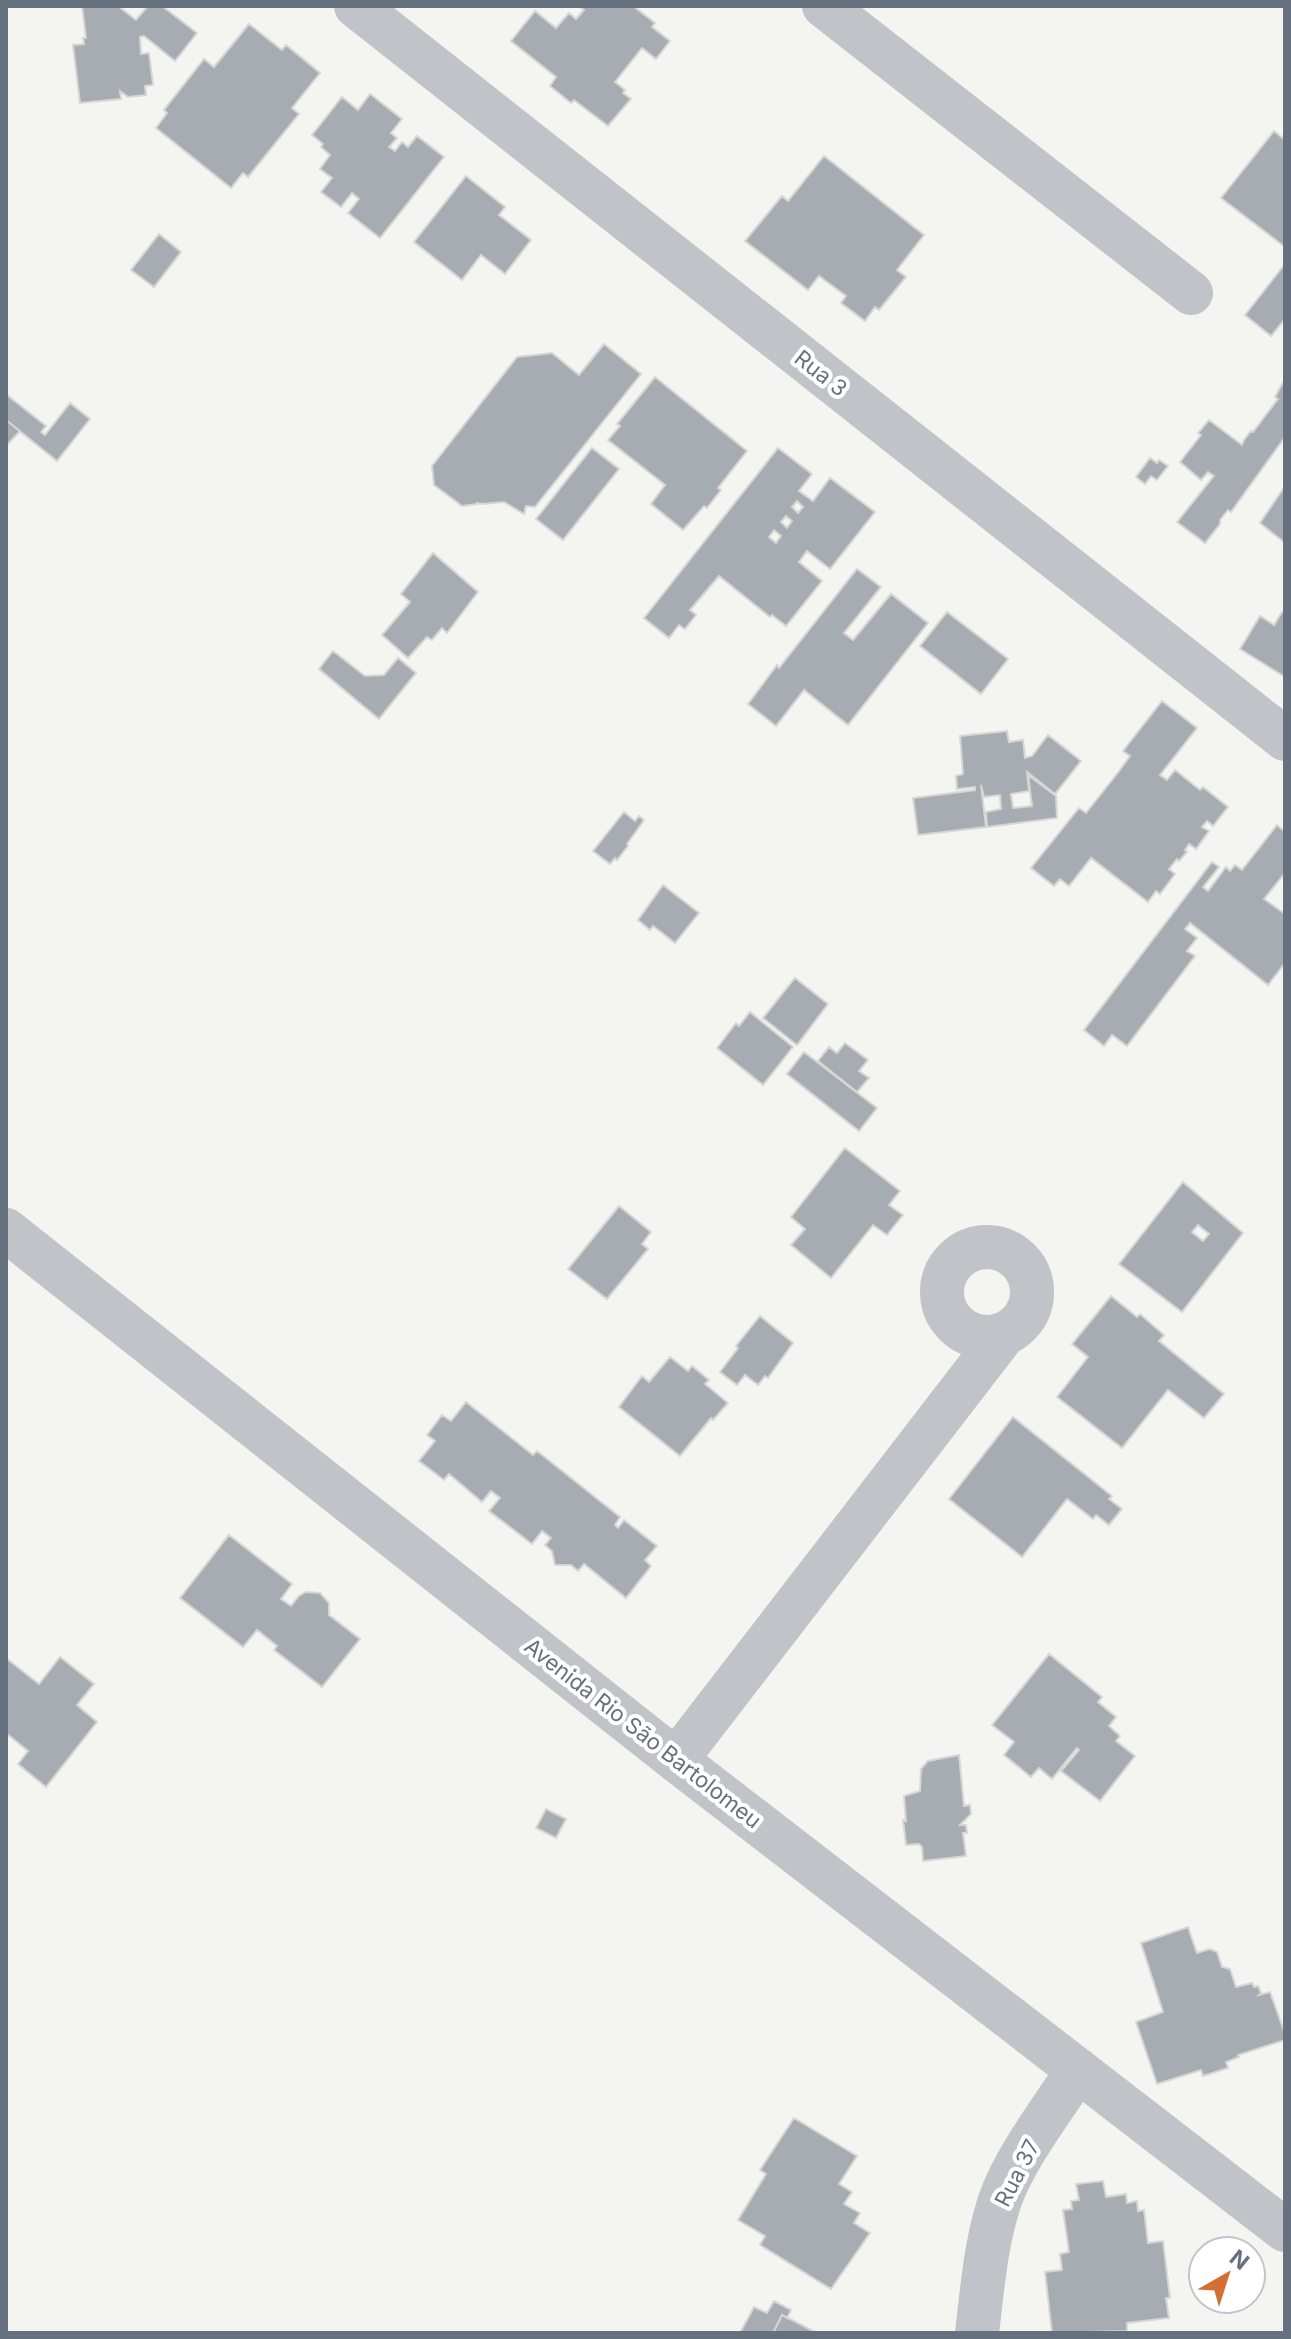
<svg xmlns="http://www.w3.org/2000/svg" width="1291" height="2339" font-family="Inter,sans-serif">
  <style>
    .building { fill: #a7acb3; stroke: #d6d6d4; stroke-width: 2; fill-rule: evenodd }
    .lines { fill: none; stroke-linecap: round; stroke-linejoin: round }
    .minor { stroke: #c0c3c7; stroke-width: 44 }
    .labels { text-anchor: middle; stroke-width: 8; stroke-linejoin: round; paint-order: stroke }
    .street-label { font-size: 22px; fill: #667180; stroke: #fff }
  </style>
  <rect width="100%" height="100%" fill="#f4f5f1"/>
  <path class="building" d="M 82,6 L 118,6 L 136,20 L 148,6 L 162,6 L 197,33 L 175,61 L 144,36 L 140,37 L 141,54 L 149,53 L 153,85 L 145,86 L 146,95 L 128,97 L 120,91 L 121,99 L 80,103 L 73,45 L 84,44 L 83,38 L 86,38 Z
    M 579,6 L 633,6 L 655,23 L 652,27 L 670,41 L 656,59 L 642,48 L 615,82 L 625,90 L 623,93 L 631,99 L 608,126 L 574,100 L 571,103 L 550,86 L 556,77 L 511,41 L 535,11 L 556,28 L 569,13 L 576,19 L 584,10 Z
    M 249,24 L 282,50 L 286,45 L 320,73 L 292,108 L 299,114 L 248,177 L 243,173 L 231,188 L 156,128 L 167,113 L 164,110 L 204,59 L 214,67 Z
    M 370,94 L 402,119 L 391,133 L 397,138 L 389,147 L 395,151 L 402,142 L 408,147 L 417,136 L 444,157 L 380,238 L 348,213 L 359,199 L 352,193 L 341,207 L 321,192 L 332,178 L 320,169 L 330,155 L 321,147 L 323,144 L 312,135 L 342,97 L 358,110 Z
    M 1274,131 L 1285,140 L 1285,247 L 1221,198 Z
    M 824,156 L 924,235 L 897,270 L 906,277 L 879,310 L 875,307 L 865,321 L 841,303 L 846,296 L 819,276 L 808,290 L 745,241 L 782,196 L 788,201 Z
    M 466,176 L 505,207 L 499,215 L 531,240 L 505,274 L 481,255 L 462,280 L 414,242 Z
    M 159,234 L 181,252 L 154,287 L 131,270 Z
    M 1285,264 L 1285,319 L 1271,336 L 1245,315 Z
    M 604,344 L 641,374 L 535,507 L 526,506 L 524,514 L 504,502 L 482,504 L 477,503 L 477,504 L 462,506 L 434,485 L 432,466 L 517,357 L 552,353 L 579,375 Z
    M 655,377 L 747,451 L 718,488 L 721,490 L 707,508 L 704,506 L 683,530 L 651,504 L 665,485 L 608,440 L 620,426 L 617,424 Z
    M 1285,379 L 1285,437 L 1231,512 L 1228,510 L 1220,520 L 1220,524 L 1205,543 L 1177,522 L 1214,476 L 1208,472 L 1201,480 L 1180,462 L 1201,435 L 1198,433 L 1209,420 L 1242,445 L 1244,440 L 1251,431 L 1253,432 L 1278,399 L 1275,397 Z
    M 7,395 L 46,426 L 41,432 L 45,435 L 70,403 L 90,419 L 57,461 L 6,420 Z
    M 6,420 L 20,431 L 6,446 Z
    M 592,448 L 619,469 L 563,540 L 536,519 Z
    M 778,448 L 812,474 L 799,491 L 813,501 L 830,478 L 875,512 L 830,569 L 807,551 L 799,562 L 822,581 L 786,626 L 772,615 L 770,617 L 719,576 L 690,610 L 696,615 L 685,629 L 679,625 L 669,638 L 644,618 ZM 797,501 L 803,507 L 798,513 L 792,507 ZM 786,516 L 792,521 L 787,528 L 781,522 ZM 774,530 L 781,536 L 776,543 L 769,537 Z
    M 1150,458 L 1157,463 L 1159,460 L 1168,466 L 1157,480 L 1151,476 L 1145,484 L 1136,477 Z
    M 1285,486 L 1285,543 L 1260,523 Z
    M 433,553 L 478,592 L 447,633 L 442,628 L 432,640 L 427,637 L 408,658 L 382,635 L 410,602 L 401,594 Z
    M 857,569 L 881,587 L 844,633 L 853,640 L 891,594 L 928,623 L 848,725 L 804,690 L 776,726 L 748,704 L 777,665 L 779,668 Z
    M 947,612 L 1008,659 L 981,694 L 920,646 Z
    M 1282,612 L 1285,614 L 1285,677 L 1240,649 L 1260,616 L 1274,625 Z
    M 333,651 L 365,676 L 384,675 L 398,658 L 416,673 L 379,719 L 319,669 Z
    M 1162,701 L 1197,728 L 1160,775 L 1167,780 L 1175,770 L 1200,790 L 1203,787 L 1228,807 L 1213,826 L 1207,821 L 1202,827 L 1209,831 L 1196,849 L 1189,844 L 1185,850 L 1187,852 L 1179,861 L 1177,859 L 1169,869 L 1175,874 L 1160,894 L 1156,891 L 1148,902 L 1091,858 L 1069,886 L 1060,879 L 1054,886 L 1031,868 L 1079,808 L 1086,813 L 1120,770 L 1130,756 L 1123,751 Z
    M 1007,731 L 1009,742 L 1023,740 L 1025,758 L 1032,756 L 1048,735 L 1081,761 L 1055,794 L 1027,772 L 1029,791 L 1011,794 L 1013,808 L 1032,806 L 1028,775 L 1056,796 L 1057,818 L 987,827 L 986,812 L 1001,809 L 1000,795 L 984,797 L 981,785 L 986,827 L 918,835 L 913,798 L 975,790 L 975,787 L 957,789 L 956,776 L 963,774 L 960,736 Z
    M 624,812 L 635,821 L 639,816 L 644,820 L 627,844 L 628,846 L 617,860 L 615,858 L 610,864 L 593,851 Z
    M 1277,825 L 1285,832 L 1285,873 L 1264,899 L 1285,914 L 1285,963 L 1268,985 L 1190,923 L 1185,929 L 1197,938 L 1187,951 L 1195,956 L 1127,1046 L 1112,1035 L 1104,1046 L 1084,1030 L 1212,862 L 1219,867 L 1203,887 L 1208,891 L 1226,867 L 1230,871 L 1235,865 L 1242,870 Z
    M 663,885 L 699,913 L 675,943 L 653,926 L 650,930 L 638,920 Z
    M 795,978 L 828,1004 L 797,1045 L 763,1018 Z
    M 750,1012 L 793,1047 L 763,1085 L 717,1048 L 736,1023 L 739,1026 Z
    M 845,1043 L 868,1060 L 859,1071 L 869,1078 L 857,1092 L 818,1061 L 829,1047 L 837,1053 Z
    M 804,1052 L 877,1108 L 859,1131 L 787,1074 Z
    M 845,1148 L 900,1191 L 889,1205 L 903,1215 L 887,1235 L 873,1225 L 831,1278 L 791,1245 L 805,1229 L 791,1217 Z
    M 1183,1182 L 1243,1233 L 1182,1312 L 1119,1264 ZM 1198,1225 L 1209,1234 L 1203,1241 L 1192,1232 Z
    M 619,1206 L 651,1232 L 642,1244 L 648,1249 L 607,1299 L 568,1269 Z
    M 1111,1296 L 1137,1317 L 1140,1314 L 1164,1335 L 1159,1341 L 1224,1394 L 1204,1418 L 1168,1390 L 1122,1448 L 1057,1397 L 1088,1357 L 1072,1344 Z
    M 760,1316 L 793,1343 L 768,1378 L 765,1376 L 758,1385 L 745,1375 L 737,1385 L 720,1372 L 738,1348 L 736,1346 Z
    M 670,1357 L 688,1371 L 692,1366 L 709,1380 L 705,1384 L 728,1403 L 713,1420 L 711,1418 L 680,1456 L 619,1407 L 642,1376 L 649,1382 Z
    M 466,1402 L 533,1455 L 537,1451 L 620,1517 L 615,1525 L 618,1528 L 624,1520 L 657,1546 L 645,1560 L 651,1566 L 626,1598 L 584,1564 L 578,1571 L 571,1565 L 555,1565 L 552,1551 L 545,1545 L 551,1538 L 542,1531 L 532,1544 L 489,1511 L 500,1498 L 491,1491 L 482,1502 L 449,1474 L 444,1480 L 419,1461 L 435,1441 L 427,1435 L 442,1415 L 451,1421 Z
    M 1013,1417 L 1112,1496 L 1109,1499 L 1122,1509 L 1109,1525 L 1096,1515 L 1093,1519 L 1067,1499 L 1022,1557 L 949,1499 Z
    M 229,1535 L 292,1584 L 281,1599 L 291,1606 L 299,1596 L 306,1592 L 320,1593 L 329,1603 L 329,1615 L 360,1639 L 322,1687 L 274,1650 L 277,1646 L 257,1630 L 243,1647 L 180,1598 Z
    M 1049,1654 L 1102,1697 L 1098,1702 L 1116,1717 L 1109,1726 L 1120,1736 L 1116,1741 L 1135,1756 L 1100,1801 L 1061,1771 L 1079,1750 L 1077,1748 L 1052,1779 L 1039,1768 L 1031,1777 L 1004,1755 L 1014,1742 L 992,1725 Z
    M 60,1657 L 94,1684 L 77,1705 L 97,1722 L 46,1787 L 18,1764 L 28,1751 L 6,1733 L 6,1658 L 39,1684 Z
    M 959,1755 L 964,1806 L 970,1805 L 971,1814 L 960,1825 L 966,1825 L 967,1833 L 963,1833 L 966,1856 L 923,1861 L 922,1847 L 919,1844 L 906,1845 L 903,1820 L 906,1821 L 904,1796 L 920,1791 L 921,1769 L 928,1761 Z
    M 546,1809 L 566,1819 L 556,1838 L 536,1828 Z
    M 1188,1927 L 1197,1953 L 1210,1949 L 1217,1952 L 1222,1967 L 1230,1969 L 1236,1987 L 1252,1983 L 1254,1987 L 1258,1986 L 1261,1993 L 1259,1995 L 1270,1992 L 1285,2034 L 1285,2040 L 1238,2055 L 1239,2057 L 1226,2062 L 1228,2068 L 1203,2076 L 1201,2070 L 1157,2084 L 1136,2022 L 1163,2012 L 1141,1943 Z
    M 794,2118 L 857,2156 L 839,2184 L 852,2192 L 844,2204 L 860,2213 L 854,2223 L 870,2233 L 831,2289 L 760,2245 L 765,2236 L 738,2220 L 766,2174 L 760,2170 Z
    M 1103,2181 L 1106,2197 L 1126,2194 L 1127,2203 L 1137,2201 L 1138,2211 L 1144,2210 L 1148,2243 L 1163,2241 L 1170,2298 L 1166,2298 L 1169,2318 L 1127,2323 L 1127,2331 L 1052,2333 L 1045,2272 L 1062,2270 L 1060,2254 L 1069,2252 L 1063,2210 L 1072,2209 L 1071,2201 L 1079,2200 L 1076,2184 Z
    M 774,2301 L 791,2310 L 787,2318 L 782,2315 L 773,2333 L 740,2333 L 754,2307 L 767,2313 Z
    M 782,2315 L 794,2321 L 817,2333 L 773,2333 Z"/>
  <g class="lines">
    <path class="minor" d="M 356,6 L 1285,739
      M 824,6 L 1191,293
      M 6,1230 L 676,1760 L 1285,2230
      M942 1292a45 45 0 1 1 90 0a45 45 0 1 1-90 0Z
      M 676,1760 L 1005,1333
      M 977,2333 C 982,2292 985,2250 997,2210 C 1009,2165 1052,2110 1078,2070"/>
  </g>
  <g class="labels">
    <g class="street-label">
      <text transform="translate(821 373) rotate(38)" y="8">Rua 3</text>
      <text transform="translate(643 1733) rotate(38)" y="8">Avenida Rio São Bartolomeu</text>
      <text transform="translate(1017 2173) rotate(-63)" y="8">Rua 37</text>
    </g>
  </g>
  <rect width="1291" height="2339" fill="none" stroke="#667180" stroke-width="16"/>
  <g transform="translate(1227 2275) rotate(39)"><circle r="38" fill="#ffffff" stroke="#c2c6cc" stroke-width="2"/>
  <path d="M0-6L14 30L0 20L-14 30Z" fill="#d46e33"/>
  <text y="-12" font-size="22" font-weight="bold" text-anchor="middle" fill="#667180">N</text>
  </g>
</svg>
